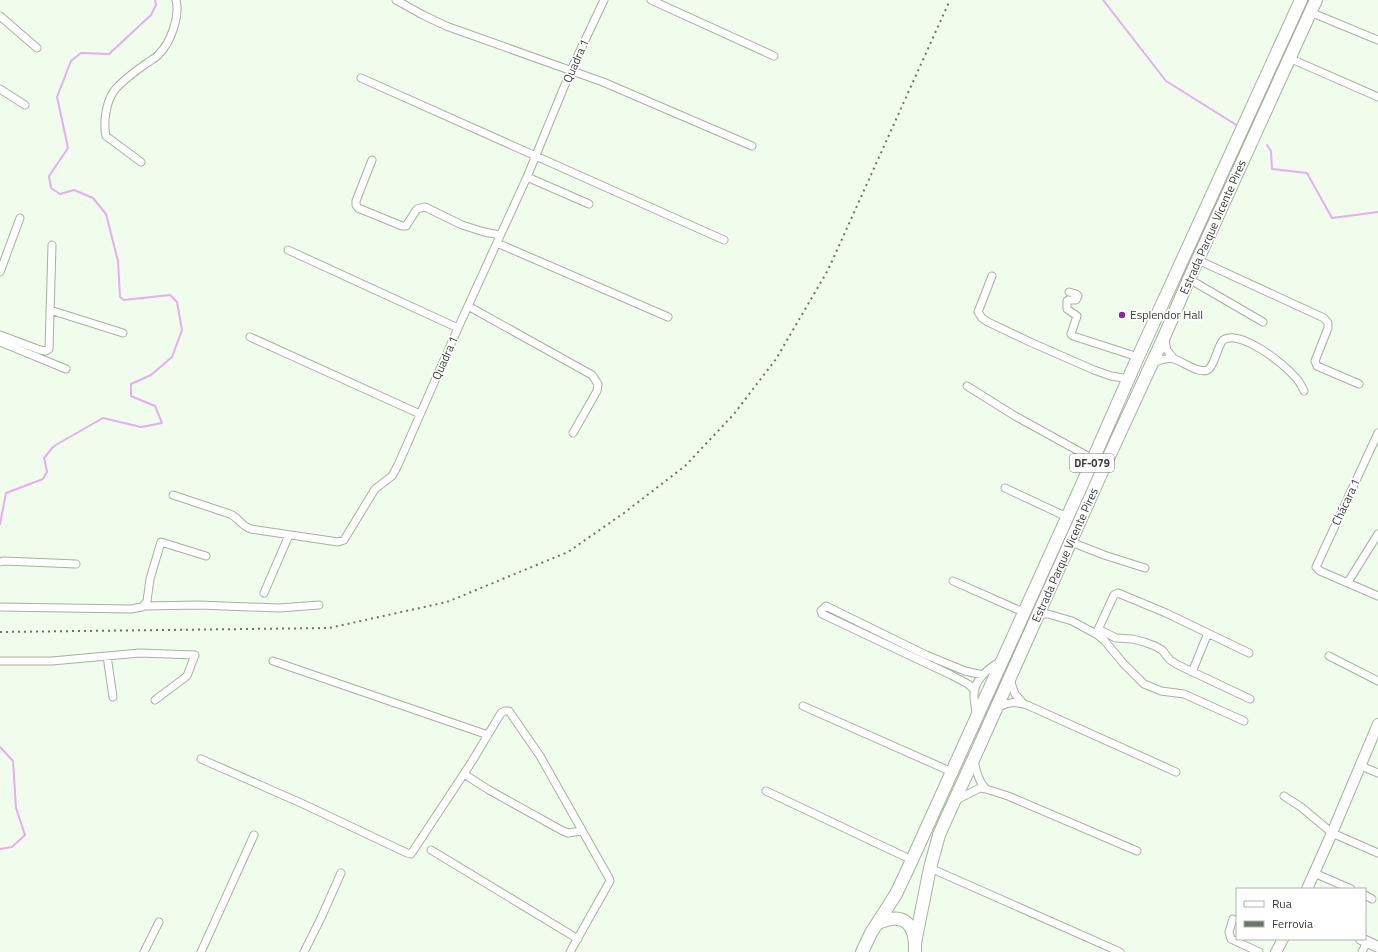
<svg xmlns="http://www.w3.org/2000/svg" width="1378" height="952" font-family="'Titillium Web',sans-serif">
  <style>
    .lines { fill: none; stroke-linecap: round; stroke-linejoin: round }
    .stream { stroke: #e6acf5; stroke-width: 2 }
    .street-casing { stroke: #a5b1a1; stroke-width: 9 }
    .secondary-casing { stroke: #a5b1a1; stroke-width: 12 }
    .primary-casing { stroke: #a5b1a1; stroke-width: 14 }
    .street { stroke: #fff; stroke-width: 7 }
    .secondary { stroke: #fff; stroke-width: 10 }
    .primary { stroke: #fff; stroke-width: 12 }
    .rail { stroke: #6d746b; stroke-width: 2; stroke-dasharray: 2 4; stroke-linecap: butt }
    .poi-dot { fill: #852d9a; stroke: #fff; stroke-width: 1.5 }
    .labels { text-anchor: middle; stroke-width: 3.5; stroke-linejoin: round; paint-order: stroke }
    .shield { fill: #fff; stroke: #747874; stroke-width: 1 }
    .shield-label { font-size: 11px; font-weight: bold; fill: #393e38 }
    .street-label { font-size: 12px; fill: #393e38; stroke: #fff }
    .poi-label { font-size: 12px; fill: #393e38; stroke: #fff; text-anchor: start }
  </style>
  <rect width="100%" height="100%" fill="#f0fdec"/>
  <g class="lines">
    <path class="stream" d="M 1103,0 L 1166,81 L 1238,126
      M 1267,145 L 1271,151 L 1272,169 L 1307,173 L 1332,218 L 1378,212
      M 0,524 L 6,493 L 43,479 L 47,472 L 44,458 L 54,446 L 103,418 L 141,427 L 162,423 L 155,406 L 131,396 L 131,384 L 151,375 L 172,357 L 182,330 L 177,302 L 170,295 L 124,300 L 120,297 L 118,261 L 106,214 L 93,198 L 74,190 L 60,194 L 51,188 L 49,176 L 68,148 L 57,97 L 71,61 L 81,53 L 109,54 L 151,15 L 156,5 L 155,0
      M 0,747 L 13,761 L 16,808 L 25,835 L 12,847 L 0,849"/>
    <defs>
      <path id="street" d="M 396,0 L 423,15 L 446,26 L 603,82 L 752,146
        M 651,0 L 774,56
        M 1310,12 L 1378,40
        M 0,16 L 37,48
        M 1289,58 L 1378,97
        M 361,78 L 724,240
        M 0,89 L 25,105
        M 372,160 L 356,201 L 356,205 L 358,208 L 402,226 L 406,226 L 417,209 L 425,207 L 462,225 L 484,232 L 500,235
        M 141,162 L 106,136 C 103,123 106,102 114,91 C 121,82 137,70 147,63 C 151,60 156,58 159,54 C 171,42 180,16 176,0
        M 527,177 L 589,204
        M 497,243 L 668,317
        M 288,250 L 458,328
        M 1198,260 L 1324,318 L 1328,323 L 1328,328 L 1315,361 L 1317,366 L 1359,384
        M 0,272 L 20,218
        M 992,276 L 978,312 L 982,318 L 988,322 L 1030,342 L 1094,370 L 1111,376 L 1129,379
        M 1189,279 L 1263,322
        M 1069,292 L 1076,294 L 1078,296 L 1076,300 L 1068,300 L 1067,301 L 1067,309 L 1077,316 L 1071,334 L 1073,336 L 1138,357
        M 468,306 L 592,375 L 598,384 L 597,391 L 573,433
        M 50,310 L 123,333
        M 0,335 L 40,350 L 46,351 L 49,349 L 52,245
        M 250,337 L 420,414
        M 1164,337 L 1167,350 L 1174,359
        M 0,342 L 66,369
        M 1152,363 C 1159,361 1166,357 1174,359 C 1182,361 1201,376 1209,369 C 1215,363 1217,348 1223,340 C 1240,329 1283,363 1294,376 C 1299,380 1301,385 1304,391
        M 967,386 L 1015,416 L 1093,459
        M 1378,433 L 1316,567 L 1320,571 L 1378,596
        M 1005,488 L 1067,517
        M 173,495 L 230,514 C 239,518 241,526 251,529 L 338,542 L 344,540 L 375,489 L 392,476 L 398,465 L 458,328 L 527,177 L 571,70 L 604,0
        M 1071,542 L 1104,555 L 1145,568
        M 0,562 L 4,561 L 76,564
        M 953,581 L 1023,612
        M 1348,582 L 1378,534
        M 264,593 L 289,535
        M 144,606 L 199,605 L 279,608 L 319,605
        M 0,607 L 131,609 L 142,607 L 147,601 L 150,579 L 161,542 L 206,556
        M 1038,618 L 1043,614 L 1048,614 L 1072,621 L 1096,634 L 1104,640 L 1123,663 L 1144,684 L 1161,691 L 1184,694 L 1244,721
        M 1098,629 L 1116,638 L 1132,639 L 1144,642 L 1155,646 L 1162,650 L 1170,660 L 1178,665 L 1250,699
        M 1096,634 L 1114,595 L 1118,593 L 1166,613 L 1249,653
        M 107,656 L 113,697
        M 1329,656 L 1378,681
        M 0,661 L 52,661 L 140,653 L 195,655 L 187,676 L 155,700
        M 273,661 L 488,735
        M 1192,672 L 1208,633
        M 1010,680 L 1015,694 L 1023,703
        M 975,690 L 968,684 L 951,675 L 822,614 L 821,611 L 826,606 L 926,655 L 965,671 L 983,675
        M 803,706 L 952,772
        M 997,708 C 1008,702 1015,701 1027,705 L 1176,772
        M 976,715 C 976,709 974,702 974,695 C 974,680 989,668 1001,661
        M 201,759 L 301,803 L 407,853 L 411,854 L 471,763 L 501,713 L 505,711 L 509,711 L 540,756 L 609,878 L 610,881 L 570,952
        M 974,760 C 976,770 978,781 986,789
        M 1361,766 L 1378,773
        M 464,774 L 489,790 L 561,830 L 568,833 L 582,831
        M 766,791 L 912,860
        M 1284,796 L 1301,807 L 1332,833 L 1378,853
        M 956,800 L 980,788 L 986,789 L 1008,796 L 1137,851
        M 431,850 L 578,939
        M 930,868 L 1120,952
        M 1314,873 L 1351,889
        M 1365,895 L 1372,899
        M 1233,919 L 1229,932 L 1231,939 L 1259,952
        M 144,952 L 159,922
        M 201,952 L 254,835
        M 304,952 L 321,918 L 341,873
        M 1362,952 L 1367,942"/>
      <path id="secondary" d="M 1307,889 L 1332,833 L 1378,724
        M 1361,939 L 1378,947
        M 1276,952 L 1283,939"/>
      <path id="primary" d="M 878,923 C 905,911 916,925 915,952
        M 915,943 L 930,868 L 939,835 L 947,817 L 974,758 L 1100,476 L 1164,337 L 1189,279 L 1316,0
        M 862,952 L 871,933 L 896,894 L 912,860 L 1080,489 L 1138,357 L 1301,0"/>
    </defs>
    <use href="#street" class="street-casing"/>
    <use href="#secondary" class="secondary-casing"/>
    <use href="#primary" class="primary-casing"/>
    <use href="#street" class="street"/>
    <use href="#secondary" class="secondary"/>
    <use href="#primary" class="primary"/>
    <path class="rail" d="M 0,632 L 329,628 L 447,602 L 568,552 L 624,513 L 685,466 L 734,414 L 776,359 L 828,270 L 950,0"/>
  </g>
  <circle class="poi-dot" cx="1122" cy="315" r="4"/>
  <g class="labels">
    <rect class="shield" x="1070" y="454" width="44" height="18" rx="3"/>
    <g class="shield-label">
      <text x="1092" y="467">DF-079</text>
    </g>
    <g class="street-label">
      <text transform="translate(576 61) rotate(-66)" y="4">Quadra 1</text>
      <text transform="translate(1213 227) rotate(-66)" y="4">Estrada Parque Vicente Pires</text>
      <text transform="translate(445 358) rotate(-66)" y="4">Quadra 1</text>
      <text transform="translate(1346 502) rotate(-65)" y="4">Chácara 1</text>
      <text transform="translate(1065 555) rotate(-66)" y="4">Estrada Parque Vicente Pires</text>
    </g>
    <g class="poi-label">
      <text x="1130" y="319">Esplendor Hall</text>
    </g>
  </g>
  <rect x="1236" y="888" width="130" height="52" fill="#ffffff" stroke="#b0b2af"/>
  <rect x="1244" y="901" width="20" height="6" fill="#ffffff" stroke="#b0b2af"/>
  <text x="1272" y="908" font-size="12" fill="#393e38">Rua</text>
  <rect x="1244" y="921" width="20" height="6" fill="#6d746b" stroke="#b0b2af"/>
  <text x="1272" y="928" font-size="12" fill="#393e38">Ferrovia</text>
</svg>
